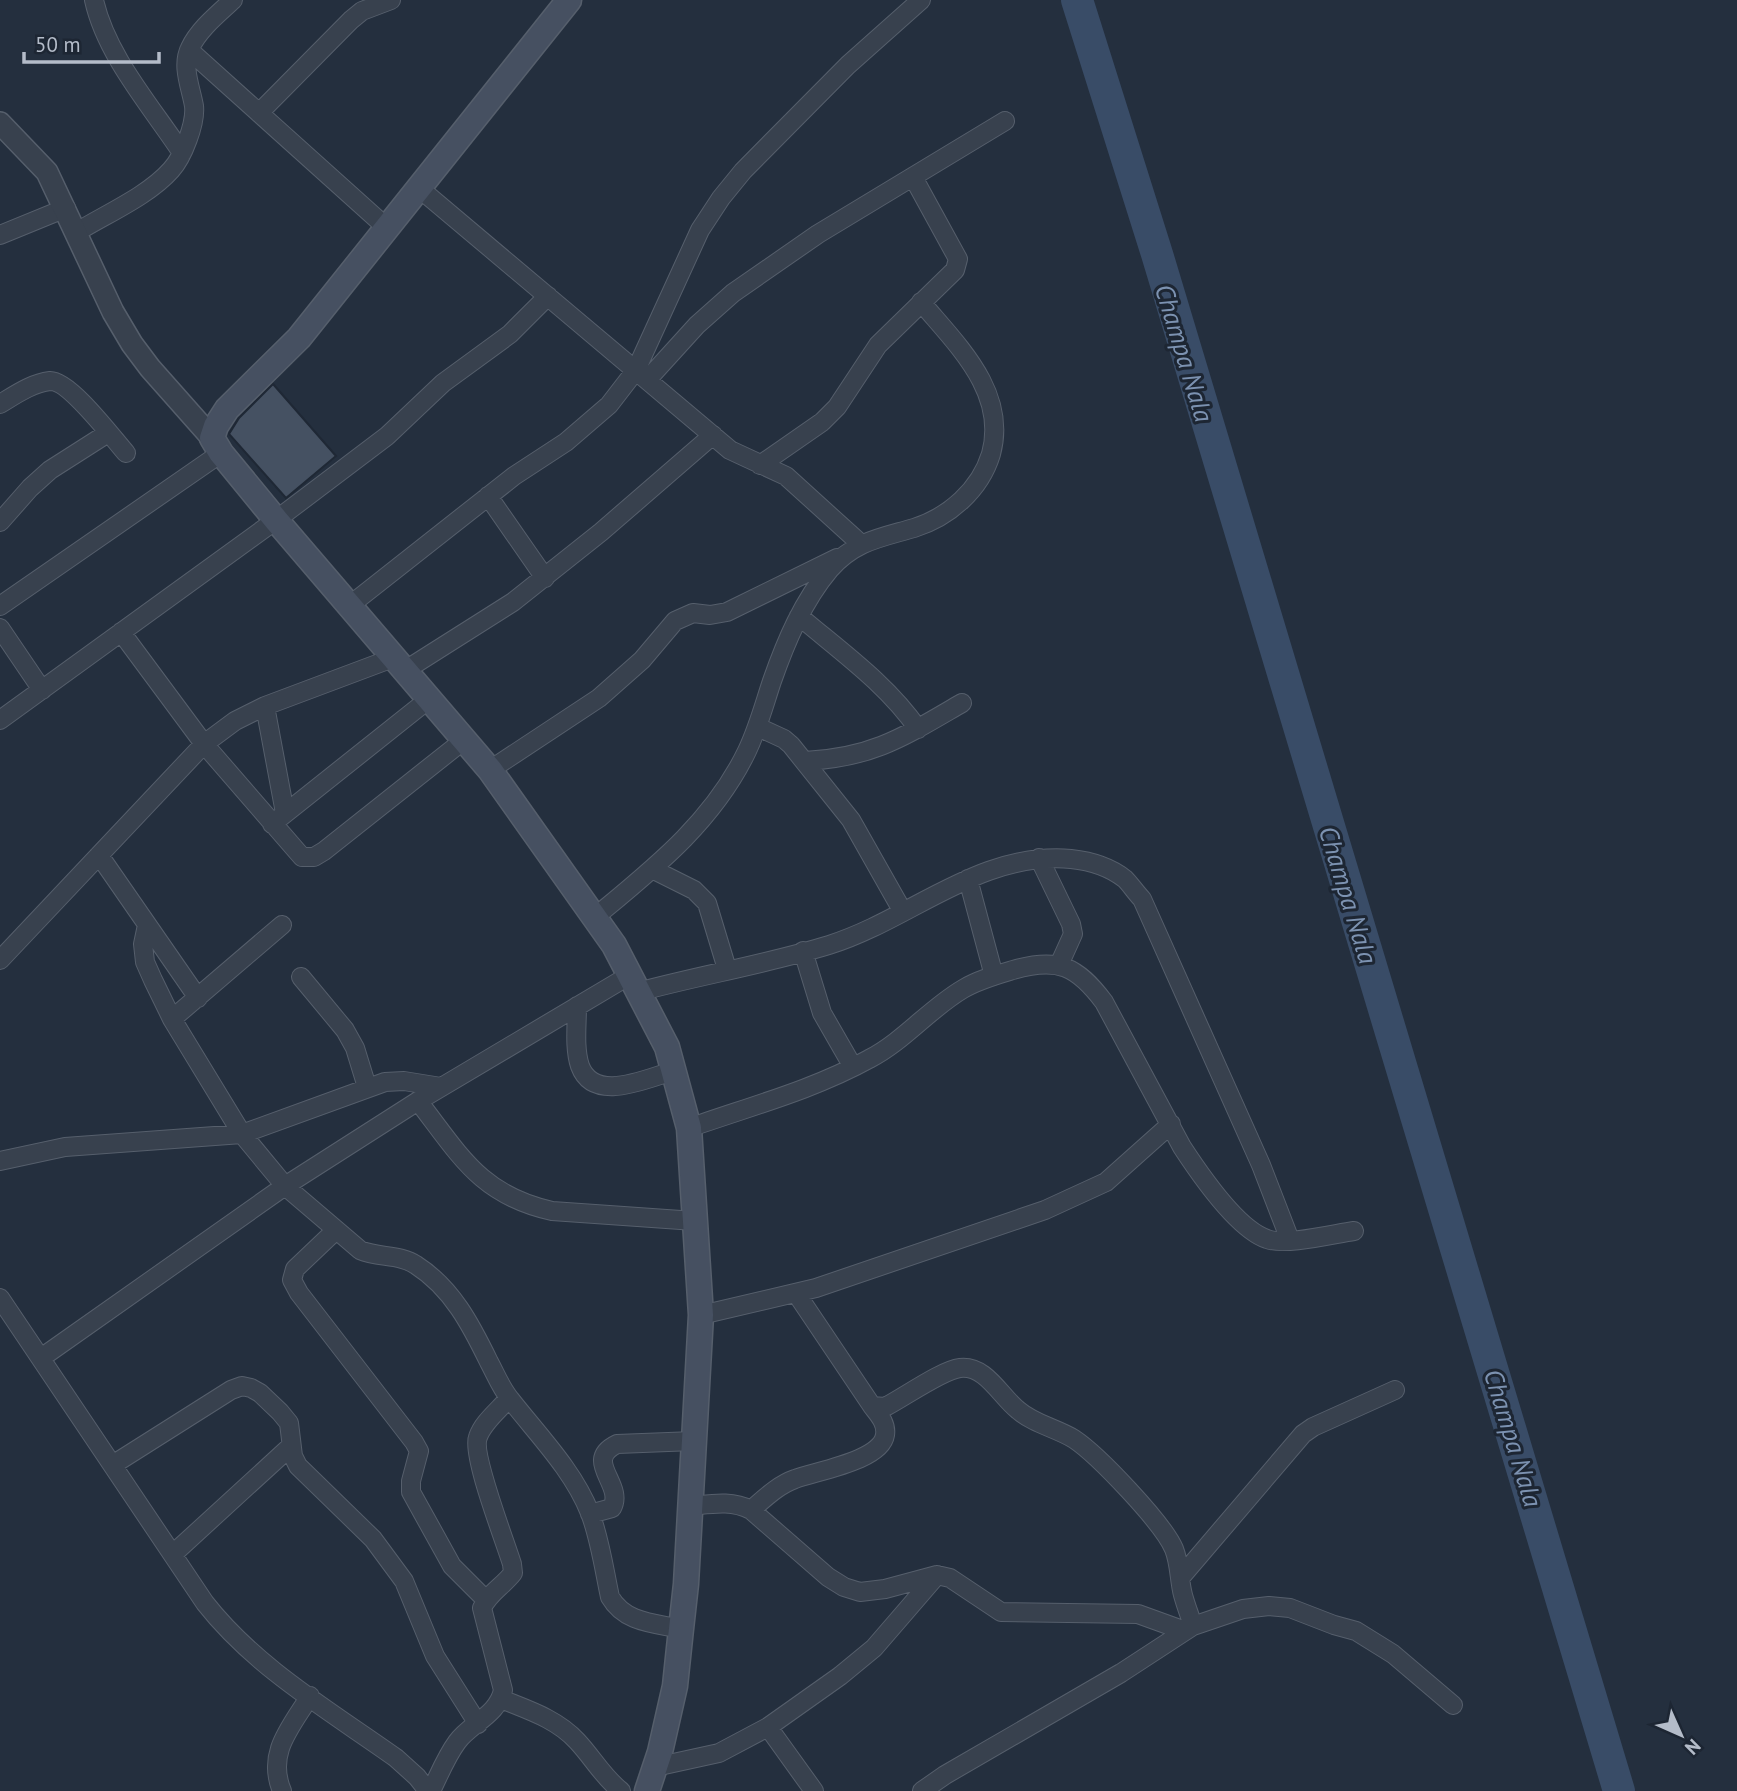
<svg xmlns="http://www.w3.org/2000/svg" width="1737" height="1791" font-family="'PT Sans',sans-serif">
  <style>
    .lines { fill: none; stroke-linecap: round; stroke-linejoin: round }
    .river { stroke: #394c67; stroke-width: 32 }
    .building { fill: #455162; stroke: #1f2835; stroke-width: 2 }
    .minor-casing { stroke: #565f6c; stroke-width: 20 }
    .tertiary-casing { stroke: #565f6c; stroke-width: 24 }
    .secondary-casing { stroke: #565f6c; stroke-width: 27 }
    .minor { stroke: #38414e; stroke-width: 18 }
    .tertiary { stroke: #38414e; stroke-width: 21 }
    .secondary { stroke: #465061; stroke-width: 24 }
    .labels { text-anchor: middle; stroke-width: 6; stroke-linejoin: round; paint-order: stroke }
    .water-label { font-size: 26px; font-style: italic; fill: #7c92b1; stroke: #1d2633 }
  </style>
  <rect width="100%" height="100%" fill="#242f3e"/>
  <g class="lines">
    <path class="river" d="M 1077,0 L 1157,254 L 1619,1791"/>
  </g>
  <path class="building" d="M 273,384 L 336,456 L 286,498 L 229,434 L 239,418 Z"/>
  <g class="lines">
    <defs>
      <path id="minor" d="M 94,0 C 106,55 151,106 182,153
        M 189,50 L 387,228
        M 259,113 L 351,20 L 362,11 L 391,0
        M 419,188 L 730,450 L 786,476 L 861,544
        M 77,232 C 106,214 148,196 171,170 C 183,157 196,123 194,106 C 191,88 181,66 190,48 C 199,29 218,14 233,0
        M 0,235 L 66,208
        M 647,380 L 697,325 L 733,293 L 818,234 L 1005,121
        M 0,404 C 15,395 32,383 50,381 C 69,380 112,437 126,453
        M 760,465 L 822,422 L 837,407 L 878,345 L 955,270 L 958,259 L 913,177
        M 488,496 L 545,578
        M 0,522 L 30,488 L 50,470 L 108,433
        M 0,606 L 221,453
        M 349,606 L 514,476 L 566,442 L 609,405 L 636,370 L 700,230 L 721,198 L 743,171 L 848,65 L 921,0
        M 799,616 C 840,651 887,684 918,729
        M 0,628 L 42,690
        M 121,632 L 204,744 L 302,857 L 314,857 L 324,851 L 464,740
        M 404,671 L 513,602 L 601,532 L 713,435
        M 265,706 L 285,813
        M 0,720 L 276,520 L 387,436 L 443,383 L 510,334 L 548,296
        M 758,727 L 784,739 L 791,745 L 851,820 L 903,912
        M 805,761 C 873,758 905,736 962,703
        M 490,770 L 599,698 L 642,660 L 675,621 L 693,613 L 710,615 L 727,612 L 837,558
        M 272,824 L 429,699
        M 99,855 L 198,998
        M 1039,858 L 1071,924 L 1073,934 L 1059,965
        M 652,869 L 694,890 L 707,903 L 727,969
        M 968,879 L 994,976
        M 595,917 C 653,869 713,822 747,751 C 758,728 764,705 772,681 C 786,641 803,601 830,569 C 855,541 880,538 914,528 C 949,517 980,490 991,454 C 1008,392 957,345 921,302
        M 147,925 L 143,944 L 145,962 L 153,980 L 172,1019 L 242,1134 L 285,1186 L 360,1250 C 378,1258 400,1254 416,1265 C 452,1288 471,1325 489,1362 C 496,1375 501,1388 510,1399 C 538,1435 573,1470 590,1513 C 600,1539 604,1569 610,1597 C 625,1623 654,1623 681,1629
        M 803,951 L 822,1013 L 853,1067
        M 0,960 L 204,744 L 235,721 L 265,706 L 393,658
        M 301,977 L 345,1030 L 355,1048 L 367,1087
        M 638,992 C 701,975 767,964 829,945 C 912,919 979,851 1071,859 C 1090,861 1110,867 1125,879 C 1131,885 1136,893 1142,899 L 1261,1165 L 1290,1240
        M 577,1006 C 577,1025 574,1048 580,1066 C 594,1104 647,1078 673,1071
        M 172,1019 L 282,925
        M 418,1101 C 460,1155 480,1195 552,1211 L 695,1221
        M 689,1128 C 748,1107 813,1090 869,1059 C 904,1041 929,1009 963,989 C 978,980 996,975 1013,970 C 1058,957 1077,966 1104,1002 L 1182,1147 C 1199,1173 1237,1229 1267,1239 C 1285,1246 1333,1234 1354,1231
        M 0,1161 L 65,1147 L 242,1134 L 385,1082 L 404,1081 L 441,1087
        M 336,1230 L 295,1269 L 292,1280 L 299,1293 L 414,1442 L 419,1451 L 411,1481 L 411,1492 L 452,1566 L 486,1600
        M 796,1293 L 872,1406 L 885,1407 C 903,1398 942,1370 960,1368 C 986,1365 1000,1396 1018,1410 C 1034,1424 1056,1428 1074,1439 C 1098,1455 1163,1523 1174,1549 C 1180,1564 1179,1580 1183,1595 C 1186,1606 1190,1616 1193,1626
        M 0,1298 L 205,1603 C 256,1668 330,1711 396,1758 L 417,1777 L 428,1791
        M 701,1315 L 816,1288 L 1045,1210 L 1106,1182 L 1171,1124
        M 41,1358 L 285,1186 L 418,1101 L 630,975
        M 114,1464 L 231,1390 L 242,1386 L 251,1388 L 260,1393 L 280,1412 L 289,1423 L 293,1456 L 298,1466 L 373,1539 L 404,1581 L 435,1656 L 478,1724
        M 691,1506 C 712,1504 731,1500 751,1510 L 828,1577 L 844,1587 L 860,1592 L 885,1589 L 937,1575 L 950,1578 L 1001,1612 L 1138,1614 L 1185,1631
        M 751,1510 C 765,1498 778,1485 795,1479 C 816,1471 881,1461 885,1435 C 887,1423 878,1414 872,1406
        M 590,1514 L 612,1508 C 625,1484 582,1461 617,1444 L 694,1441
        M 173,1554 L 291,1446
        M 1181,1577 L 1303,1434 L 1313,1427 L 1395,1390
        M 501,1699 C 528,1710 557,1719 577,1741 C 593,1758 603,1777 621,1791
        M 768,1727 L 814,1791
        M 655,1767 L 719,1753 L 768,1727 L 840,1676 L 874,1648 L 937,1575
        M 282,1791 C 266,1753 291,1727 310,1696
        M 431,1791 C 439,1775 446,1757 457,1742 C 471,1723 498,1715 503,1690 L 482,1608 C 489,1593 503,1586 513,1573 L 512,1564 C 505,1541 471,1454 478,1437 C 483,1422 499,1410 509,1398
        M 922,1791 L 945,1775 L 1121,1673 L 1193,1626 L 1243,1609 L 1269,1606 L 1290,1608 L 1334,1625 L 1356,1631 L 1393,1654 L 1453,1705"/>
      <path id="tertiary" d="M 0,123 L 47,172 L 113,312 L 132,344 L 150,368 L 212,438"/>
      <path id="secondary" d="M 569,0 L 299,338 L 227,409 L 216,426 L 212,438 L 221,453 L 276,520 L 490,770 L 614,945 L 667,1047 L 689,1128 L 701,1315 L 686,1584 L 681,1629 L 675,1686 L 660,1752 L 647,1791"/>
    </defs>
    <use href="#minor" class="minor-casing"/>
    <use href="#tertiary" class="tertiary-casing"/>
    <use href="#secondary" class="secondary-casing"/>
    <use href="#minor" class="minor"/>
    <use href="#tertiary" class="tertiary"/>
    <use href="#secondary" class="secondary"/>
  </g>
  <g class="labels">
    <g class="water-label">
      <text transform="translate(1184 353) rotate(73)" y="9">Champa Nala</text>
      <text transform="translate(1348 895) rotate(73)" y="9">Champa Nala</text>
      <text transform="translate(1513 1438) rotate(73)" y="9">Champa Nala</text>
    </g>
  </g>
  <g transform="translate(1681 1735) rotate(135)" stroke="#1d2633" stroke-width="5" paint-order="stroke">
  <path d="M0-5L12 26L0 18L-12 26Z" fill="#b4bcc9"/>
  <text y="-10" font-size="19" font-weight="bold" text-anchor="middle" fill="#b4bcc9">N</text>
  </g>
  <path d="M24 52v10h135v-10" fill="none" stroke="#b4bcc9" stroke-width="3.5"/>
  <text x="35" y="52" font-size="21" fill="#b4bcc9" stroke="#1d2633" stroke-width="5" paint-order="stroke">50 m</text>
</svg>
